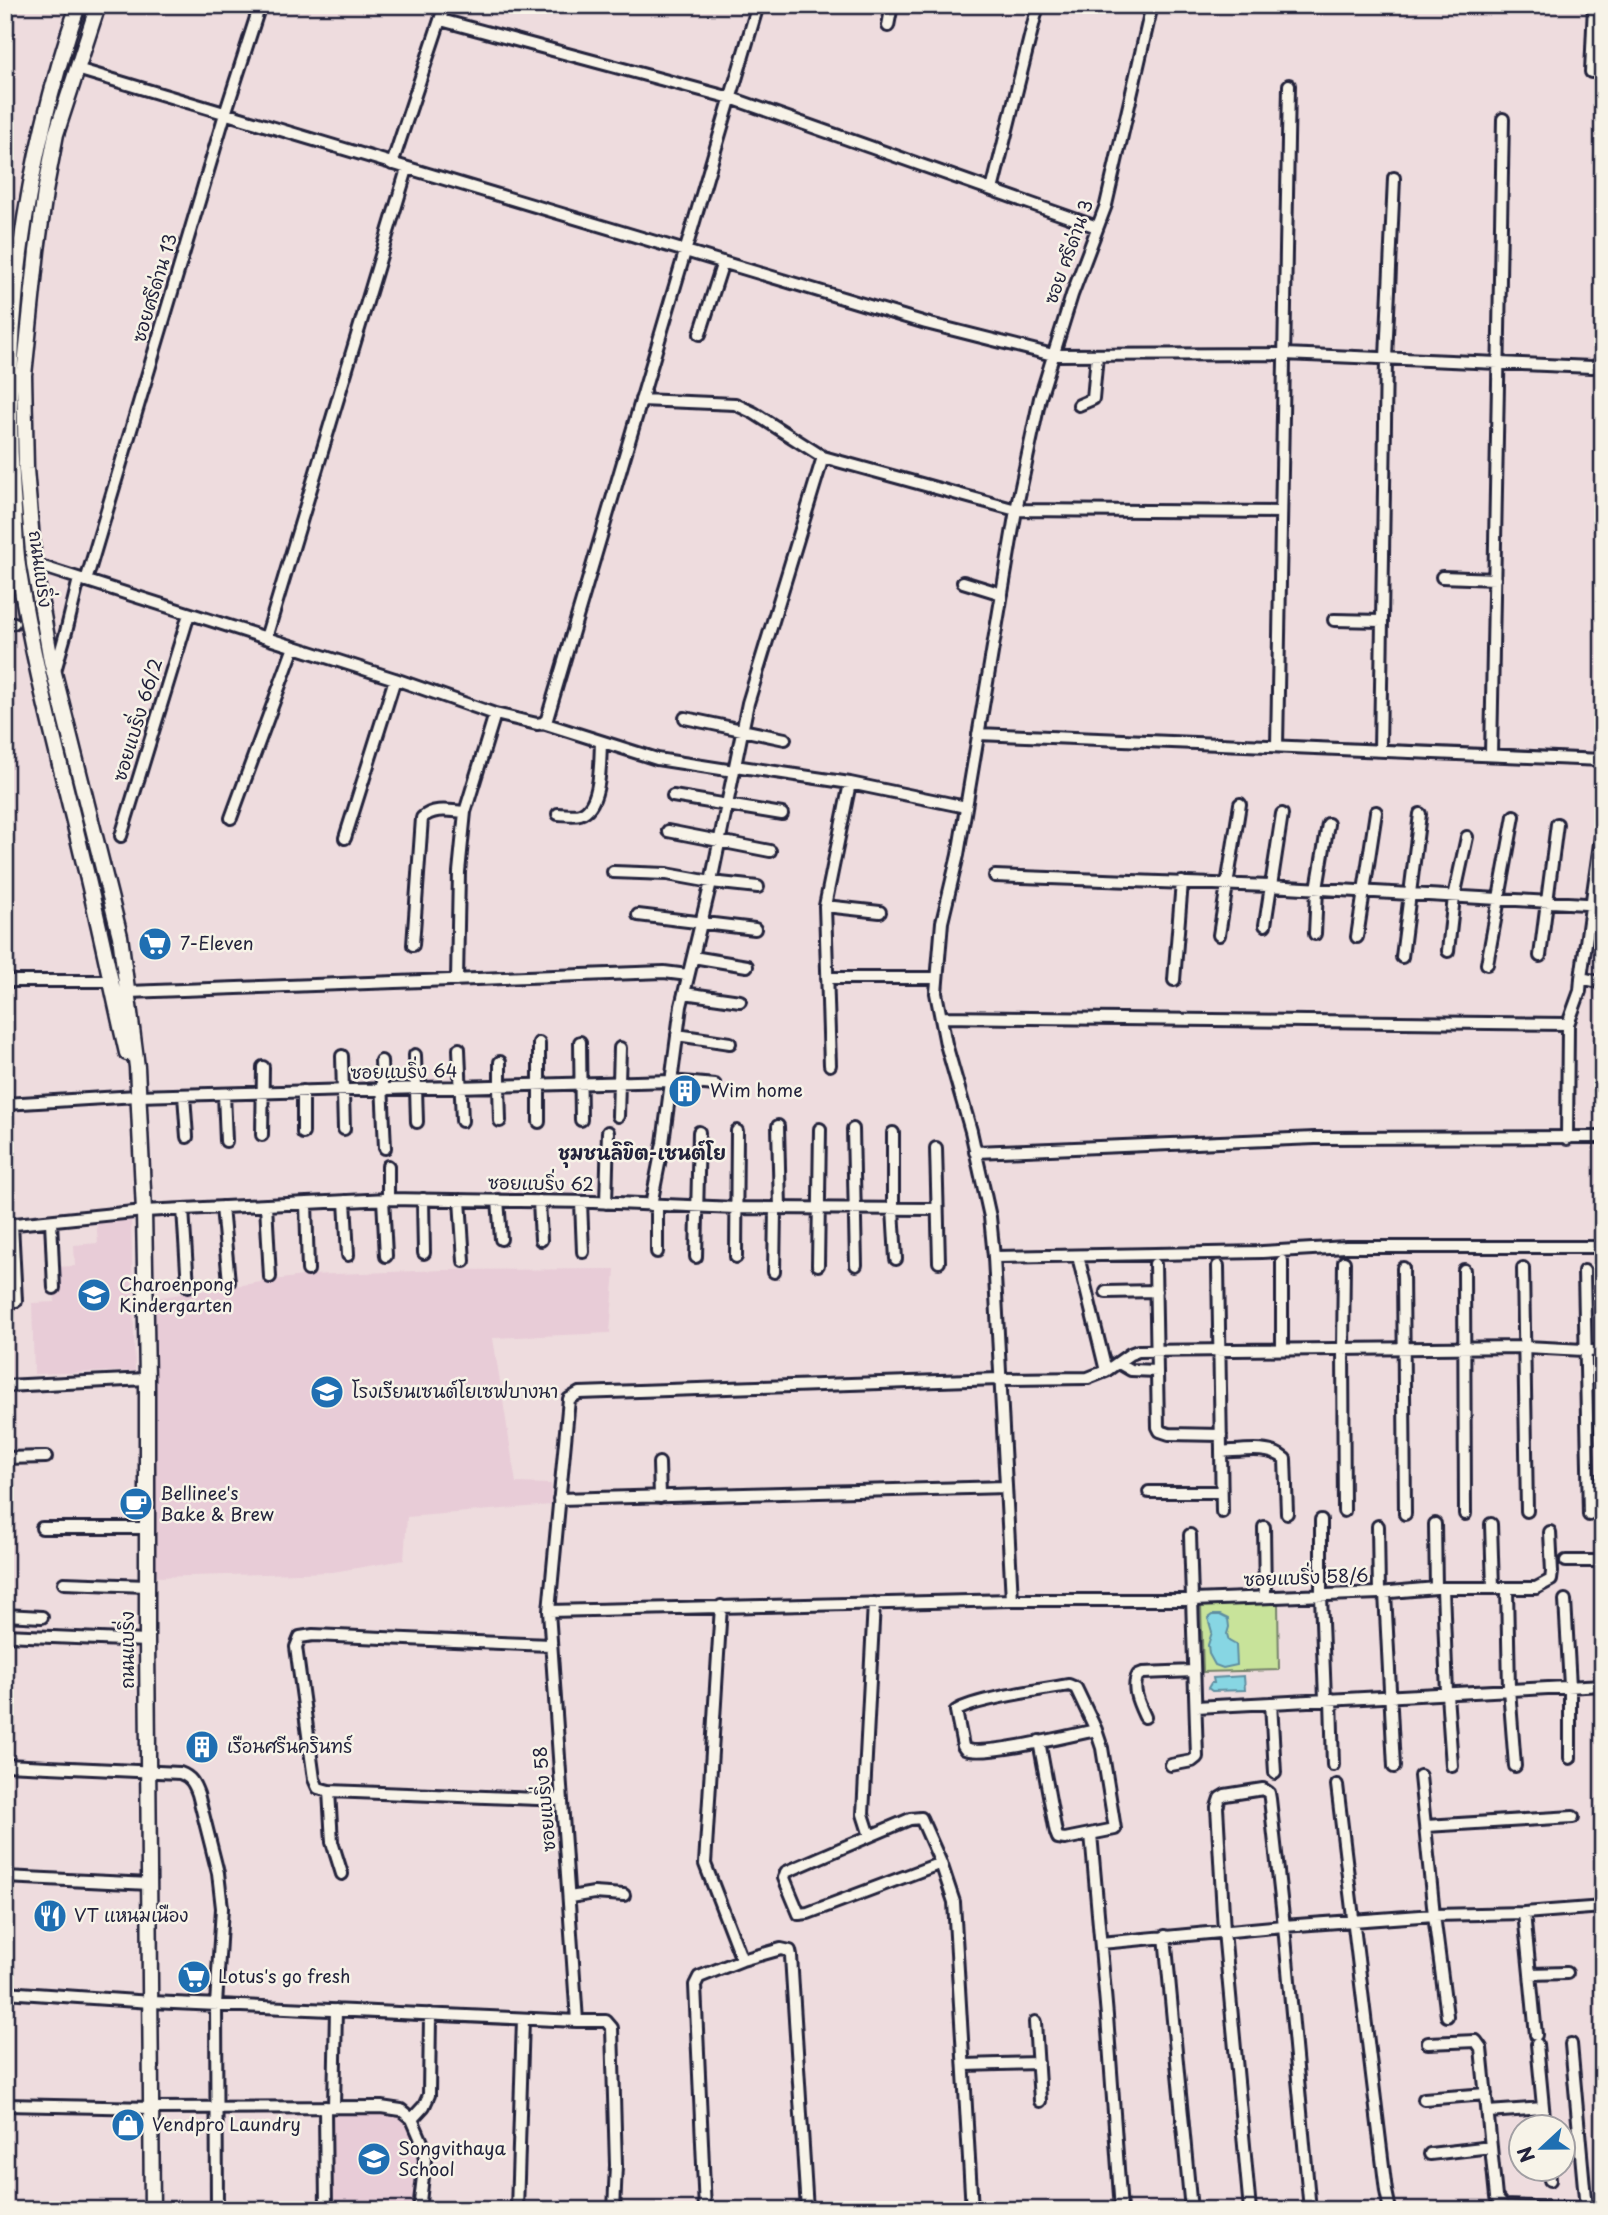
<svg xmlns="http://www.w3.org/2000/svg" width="1608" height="2215" font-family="'Playpen Sans','Playpen Sans Thai',sans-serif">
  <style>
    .built { fill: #e8ccd7 }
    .green { fill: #c8e39a; stroke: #75826a; stroke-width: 2 }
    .water { fill: #87d6e3; stroke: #5f8ea0; stroke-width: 2 }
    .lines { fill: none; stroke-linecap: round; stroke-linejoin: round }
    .minor-casing { stroke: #22223b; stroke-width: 16 }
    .major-casing { stroke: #22223b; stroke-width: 19 }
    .minor { stroke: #f7f3e8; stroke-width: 10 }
    .major { stroke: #f7f3e8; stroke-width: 14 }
    .labels { text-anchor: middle; stroke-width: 5; stroke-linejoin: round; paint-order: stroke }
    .street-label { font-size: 18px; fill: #22223b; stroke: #f7f3e8 }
    .poi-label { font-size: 18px; fill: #22223b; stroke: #f7f3e8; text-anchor: start }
    .neighbourhood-label { font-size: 19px; font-weight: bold; fill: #22223b; stroke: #f7f3e8 }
  </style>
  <rect width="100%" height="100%" fill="#eedcde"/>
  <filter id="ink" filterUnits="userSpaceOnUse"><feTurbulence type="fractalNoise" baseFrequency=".0143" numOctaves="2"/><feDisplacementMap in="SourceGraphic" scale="14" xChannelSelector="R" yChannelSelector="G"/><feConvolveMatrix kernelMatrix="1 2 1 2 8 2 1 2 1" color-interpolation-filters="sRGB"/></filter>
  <g filter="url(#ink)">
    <path class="built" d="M 131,1217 L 135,1371 L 34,1374 L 32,1303 L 55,1302 L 53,1267 L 75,1266 L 74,1245 L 98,1243 L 96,1219 Z
      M 615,1269 L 610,1333 L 493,1338 L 516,1483 L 551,1484 L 551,1505 L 407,1517 L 404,1560 L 333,1572 L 154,1577 L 154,1298 L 309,1275 L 444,1270 Z
      M 328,2110 L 392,2112 L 404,2117 L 412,2127 L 420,2149 L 420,2169 L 415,2210 L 329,2210 Z"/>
    <path class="green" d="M 1278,1603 L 1279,1670 L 1203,1672 L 1201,1606 Z"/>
    <path class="water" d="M 1212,1615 L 1220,1615 L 1228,1619 L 1229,1627 L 1227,1634 L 1229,1641 L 1236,1645 L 1237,1665 L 1223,1668 L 1215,1665 L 1209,1654 L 1208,1645 L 1212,1632 L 1208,1618 Z
      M 1244,1676 L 1245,1690 L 1212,1691 L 1208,1688 L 1211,1683 L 1214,1683 L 1213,1678 Z"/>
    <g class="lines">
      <defs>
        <path id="minor" d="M 441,20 L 731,98 L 1097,227
          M 888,26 L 892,5
          M 77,69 L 926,323 L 1053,355 L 1284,354 L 1592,367 L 1603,364
          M 1591,72 L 1594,5
          M 392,164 L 445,5
          M 992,190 L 1038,5
          M 5,243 L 21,245
          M 700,334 L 723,262
          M 641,400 L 735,404 L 754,413 L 823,457 L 1016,510 L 1281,512
          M 1079,405 L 1093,399 L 1097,355
          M 34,564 L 395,679 L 495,714 L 537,724 L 543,723 L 657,759 L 734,771
          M 1442,577 L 1495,579
          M 86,581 L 225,114 L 260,5
          M 963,582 L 1002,594
          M 1334,620 L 1382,621
          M 5,624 L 14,623
          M 266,638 L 407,169
          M 55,671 L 66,632 L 79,579
          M 685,718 L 785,739
          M 543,723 L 547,719 L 758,5
          M 978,734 L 1603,760
          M 1277,746 L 1289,85
          M 1380,751 L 1386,358 L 1394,178
          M 1491,755 L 1503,119
          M 1601,760 L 1603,703
          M 735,766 L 850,783 L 966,807
          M 673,796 L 782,814
          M 558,814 C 564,814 574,816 580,814 C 602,807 600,761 601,742
          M 231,818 L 294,647
          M 668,831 L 770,851
          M 121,836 L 189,614
          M 345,838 L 395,679
          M 613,872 L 667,874 L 711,882 L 758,887
          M 995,876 L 1269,886 L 1603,905
          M 825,906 L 880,912
          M 638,915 L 755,929
          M 1265,925 L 1282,814
          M 1315,934 L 1317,889 L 1328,824
          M 1219,935 L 1240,804
          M 1357,937 L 1376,812
          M 413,945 L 422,818 C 434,807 449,811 465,812
          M 1448,951 L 1454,897 L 1467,837
          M 1540,956 L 1557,824
          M 693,957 L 747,966
          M 1402,957 L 1420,814
          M 1487,964 L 1514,816
          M 827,978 L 937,978
          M 1581,978 L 1602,829
          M 457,980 L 459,872 L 465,812 L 495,714
          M 1174,980 L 1182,882
          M 5,981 L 111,981
          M 128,992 L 664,972 L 688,975
          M 684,993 L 740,1001
          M 941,1017 L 1568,1024
          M 677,1035 L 730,1043
          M 580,1042 L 581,1120
          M 459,1049 L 462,1121
          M 415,1055 L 417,1122
          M 342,1056 L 344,1129
          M 381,1061 L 385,1148
          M 500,1062 L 500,1087
          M 830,1065 L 825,906 L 850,783
          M 499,1087 L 500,1121
          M 224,1094 L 226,1141
          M 184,1095 L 187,1137
          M 5,1104 L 137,1096 L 672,1081 L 715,1085
          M 618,1116 L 620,1048
          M 539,1122 L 539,1043
          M 778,1126 L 780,1208
          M 853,1129 L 856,1265
          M 303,1133 L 303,1091
          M 893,1133 L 893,1209 L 896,1259
          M 262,1135 L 263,1067
          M 1567,1139 L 1568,1024 L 1580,991 L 1581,978 L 1603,983
          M 936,1148 L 939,1262
          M 975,1152 L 1315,1138 L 1603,1137
          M 388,1166 L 388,1199
          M 383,1199 L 386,1256
          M 423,1199 L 424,1253
          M 460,1200 L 464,1261
          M 498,1200 L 501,1239
          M 345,1201 L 348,1255
          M 539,1201 L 541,1240
          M 581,1202 L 583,1252
          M 306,1203 L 308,1270
          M 606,1203 L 608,1132
          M 266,1205 L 270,1277
          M 651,1205 L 663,1143 L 681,1006 L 711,882 L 748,703 L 823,457
          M 657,1205 L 657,1252
          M 222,1207 L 229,1282
          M 183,1209 L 188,1286
          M 51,1221 L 54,1288
          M 12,1224 L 16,1301
          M 5,1225 L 144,1211 L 388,1199 L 593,1202 L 736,1208 L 937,1209
          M 1078,1256 L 1106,1371
          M 696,1257 L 699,1132
          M 736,1257 L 737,1131
          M 994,1257 L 1262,1252 L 1346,1247 L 1603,1247
          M 1282,1261 L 1282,1349
          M 1155,1264 L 1158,1427 L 1160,1431 L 1169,1434 L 1221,1435
          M 818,1265 L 820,1129
          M 1218,1266 L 1222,1512
          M 1403,1268 L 1405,1514
          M 1523,1268 L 1527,1511
          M 1464,1270 L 1465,1514
          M 1584,1271 L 1589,1515
          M 774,1272 L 775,1208
          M 1106,1292 L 1156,1291
          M 1119,1363 L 1131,1370 L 1157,1371
          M 5,1386 L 147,1379
          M 1221,1452 C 1241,1451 1269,1445 1285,1459 L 1287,1513
          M 5,1458 L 46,1457
          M 659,1463 L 660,1497
          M 1149,1492 L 1221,1492
          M 559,1499 L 1006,1487
          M 1344,1511 L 1343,1350 L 1344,1262
          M 1321,1520 L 1321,1596 L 1325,1699
          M 1435,1524 L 1436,1588
          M 1491,1524 L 1493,1588
          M 1378,1526 L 1379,1593
          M 1264,1527 L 1265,1597
          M 42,1528 L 147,1528
          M 1566,1561 L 1603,1561
          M 64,1583 L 147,1586
          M 1443,1589 L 1447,1694 L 1452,1766
          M 1507,1589 L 1509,1689 L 1515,1766
          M 1385,1593 L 1394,1767
          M 1012,1600 L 994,1257 L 990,1217 L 971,1131 L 946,1044 L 936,993 L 942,922 L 958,855 L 1016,510 L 1040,398 L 1072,295 L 1106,205 L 1152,5
          M 1565,1600 L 1570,1686 L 1570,1758
          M 874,1603 L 863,1814 L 870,1836 L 910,1819 L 921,1818 L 941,1863 L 954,1902 L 972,2210
          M 721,1606 L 705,1864 L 742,1960 L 781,1949 L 790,1951 L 791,1956 L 807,2210
          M 549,1611 L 569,1399 L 579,1393 L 999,1379 L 1088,1378 L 1106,1371 L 1130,1354 L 1138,1351 L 1526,1347 L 1603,1351
          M 5,1615 L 42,1617
          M 5,1635 L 147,1641
          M 550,1645 L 313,1635 L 300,1637 L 296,1647 L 314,1779 L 318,1788 L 329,1791 L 562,1800
          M 1331,1699 L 1333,1765
          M 1271,1703 L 1275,1773
          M 1196,1707 L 1603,1685
          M 1145,1717 C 1139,1704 1131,1688 1138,1675 L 1143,1673 L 1194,1671
          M 1039,1741 L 1056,1833 L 1058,1838 L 1065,1839 L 1115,1829 L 1102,1748 L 1096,1730 L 1076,1688 L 1069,1685 C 1045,1689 973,1699 956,1711 L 963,1746 L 965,1749 C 982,1757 1073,1735 1096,1730
          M 5,1765 L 180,1773 C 191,1777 194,1783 198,1794 L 218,1873 L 222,1908 L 216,2005 L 217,2210
          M 1171,1765 L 1192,1761 L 1197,1757 L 1190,1535
          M 1420,1776 L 1434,1915 L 1447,2016
          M 1337,1785 L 1386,2191 L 1390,2210
          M 329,1791 L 332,1842 L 342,1874
          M 1426,1826 L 1573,1817
          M 1091,1834 L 1107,2016 L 1121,2210
          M 870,1836 L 786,1872 L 784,1878 L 799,1914 L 808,1913 L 941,1863
          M 5,1877 L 150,1884
          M 570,1897 L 594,1893 L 624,1895
          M 1524,1913 L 1536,2035
          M 1165,1936 L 1191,2210
          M 1101,1943 L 1284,1926 L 1434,1915 L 1524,1913 L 1603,1907
          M 1530,1974 L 1567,1973
          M 5,1992 L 151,2002 L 577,2021 L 549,1611 L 1012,1600 L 1193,1600 L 1379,1593 L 1436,1588 L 1536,1588 L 1551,1580 L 1552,1572 L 1550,1532
          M 577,2021 L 606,2021 L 612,2028 L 616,2165 L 614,2210
          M 1035,2022 L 1040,2101
          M 1428,2043 L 1476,2041 L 1481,2048 L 1496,2197 L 1503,2206 L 1603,2209
          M 1537,2044 L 1545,2128
          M 1571,2044 L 1586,2209
          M 965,2065 L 1038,2063
          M 1424,2099 L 1486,2094
          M 5,2105 L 152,2108 L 381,2107 L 401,2110 L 412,2119
          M 325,2107 L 326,2210
          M 334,2107 L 336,2010
          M 1488,2112 L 1543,2108
          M 1430,2154 L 1491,2147
          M 1549,2170 L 1550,2180
          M 419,2210 L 425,2160 L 422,2142 L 412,2119 L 424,2106 L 429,2095 L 430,2014
          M 517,2210 L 523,2019
          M 705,2210 L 695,1985 L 699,1977 L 742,1960
          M 1250,2210 L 1224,1931 L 1217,1807 L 1220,1798 L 1225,1795 L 1263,1789 L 1269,1793 L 1270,1799 L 1284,1926 L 1310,2210"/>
        <path id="major" d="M 78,5 C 24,163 1,330 13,496 C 15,519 15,543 18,566 C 33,665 60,762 83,859 C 99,923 112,988 127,1053
          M 98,5 L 56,134 L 45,192 L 37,251 L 24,375 L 26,469 L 34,564 L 51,661 L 120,936 L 137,1067 L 144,1211 L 147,1379 L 147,1641 L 152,2210"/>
      </defs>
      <use href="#minor" class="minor-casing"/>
      <use href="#major" class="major-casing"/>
      <use href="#minor" class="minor"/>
      <use href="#major" class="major"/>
    </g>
  </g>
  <defs>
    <symbol id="supermarket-disc" viewBox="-11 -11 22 22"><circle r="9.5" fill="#1f6fb2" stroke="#f7f3e8"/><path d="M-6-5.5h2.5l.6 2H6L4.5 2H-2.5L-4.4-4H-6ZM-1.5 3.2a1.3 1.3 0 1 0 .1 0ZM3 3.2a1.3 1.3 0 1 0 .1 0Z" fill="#fff"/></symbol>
    <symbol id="building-disc" viewBox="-11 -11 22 22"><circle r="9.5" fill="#1f6fb2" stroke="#f7f3e8"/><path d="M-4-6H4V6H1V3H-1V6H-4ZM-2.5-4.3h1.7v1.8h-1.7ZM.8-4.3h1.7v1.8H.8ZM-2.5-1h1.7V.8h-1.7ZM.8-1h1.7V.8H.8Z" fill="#fff"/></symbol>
    <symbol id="school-disc" viewBox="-11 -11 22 22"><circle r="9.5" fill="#1f6fb2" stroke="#f7f3e8"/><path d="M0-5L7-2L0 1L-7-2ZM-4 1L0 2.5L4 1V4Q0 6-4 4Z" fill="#fff"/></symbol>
    <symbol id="cafe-disc" viewBox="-11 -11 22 22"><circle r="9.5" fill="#1f6fb2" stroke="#f7f3e8"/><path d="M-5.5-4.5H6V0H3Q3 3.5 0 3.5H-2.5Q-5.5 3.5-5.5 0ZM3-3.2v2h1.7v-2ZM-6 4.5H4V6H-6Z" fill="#fff"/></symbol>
    <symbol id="restaurant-disc" viewBox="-11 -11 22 22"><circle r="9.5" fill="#1f6fb2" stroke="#f7f3e8"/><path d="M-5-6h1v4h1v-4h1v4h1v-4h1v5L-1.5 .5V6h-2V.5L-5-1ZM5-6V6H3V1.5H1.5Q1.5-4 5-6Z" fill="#fff"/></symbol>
    <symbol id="shop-disc" viewBox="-11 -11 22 22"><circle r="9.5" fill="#1f6fb2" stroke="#f7f3e8"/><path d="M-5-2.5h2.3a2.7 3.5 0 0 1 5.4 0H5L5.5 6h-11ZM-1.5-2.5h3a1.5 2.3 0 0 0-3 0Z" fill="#fff"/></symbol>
  </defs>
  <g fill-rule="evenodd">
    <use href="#supermarket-disc" x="136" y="925" width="38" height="38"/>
    <use href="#building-disc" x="666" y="1072" width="38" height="38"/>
    <use href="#school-disc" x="75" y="1276" width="38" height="38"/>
    <use href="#school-disc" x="308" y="1373" width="38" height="38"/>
    <use href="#cafe-disc" x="117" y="1485" width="38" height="38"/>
    <use href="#building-disc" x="183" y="1728" width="38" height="38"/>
    <use href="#restaurant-disc" x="31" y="1897" width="38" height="38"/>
    <use href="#supermarket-disc" x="175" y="1958" width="38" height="38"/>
    <use href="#shop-disc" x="109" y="2106" width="38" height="38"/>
    <use href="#school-disc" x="355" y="2140" width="38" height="38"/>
  </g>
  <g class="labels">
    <g class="street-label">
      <text transform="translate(1069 252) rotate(-70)" y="6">ซอย ศรีด่าน 3</text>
      <text transform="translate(155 288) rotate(-73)" y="6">ซอยศรีด่าน 13</text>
      <text transform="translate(40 569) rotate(82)" y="6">ถนนแบริ่ง</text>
      <text transform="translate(138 720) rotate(-73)" y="6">ซอยแบริ่ง 66/2</text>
      <text transform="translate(404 1072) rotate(-1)" y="6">ซอยแบริ่ง 64</text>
      <text transform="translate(541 1184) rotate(1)" y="6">ซอยแบริ่ง 62</text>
      <text transform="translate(1306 1578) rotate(-2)" y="6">ซอยแบริ่ง 58/6</text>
      <text transform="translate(128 1650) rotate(-90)" y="6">ถนนแบริ่ง</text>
      <text transform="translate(545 1799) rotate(-95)" y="6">ซอยแบริ่ง 58</text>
    </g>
    <g class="poi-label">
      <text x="180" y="950">7-Eleven</text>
      <text x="710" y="1097">Wim home</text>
      <text x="119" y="1291">Charoenpong<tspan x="119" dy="21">Kindergarten</tspan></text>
      <text x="352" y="1398">โรงเรียนเซนต์โยเซฟบางนา</text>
      <text x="160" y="1500">Bellinee's<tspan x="160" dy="21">Bake &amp; Brew</tspan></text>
      <text x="227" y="1753">เรือนศรีนครินทร์</text>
      <text x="74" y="1922">VT แหนมเนือง</text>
      <text x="218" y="1983">Lotus's go fresh</text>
      <text x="152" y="2131">Vendpro Laundry</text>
      <text x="398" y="2155">Songvithaya<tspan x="398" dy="21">School</tspan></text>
    </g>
    <g class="neighbourhood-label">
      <text x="642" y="1160">ชุมชนลิขิต-เซนต์โย</text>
    </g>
  </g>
  <rect width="1608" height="2215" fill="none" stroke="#f7f3e8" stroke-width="28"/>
  <rect x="14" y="14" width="1580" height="2187" fill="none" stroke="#22223b" stroke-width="2.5" filter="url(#ink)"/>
  <g transform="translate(1542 2148) rotate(248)"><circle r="33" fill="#f7f3e8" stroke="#a29fa3" stroke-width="2"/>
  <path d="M0-5L12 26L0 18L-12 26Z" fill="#1f6fb2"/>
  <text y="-10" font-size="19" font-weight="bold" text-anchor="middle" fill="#22223b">N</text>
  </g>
</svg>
